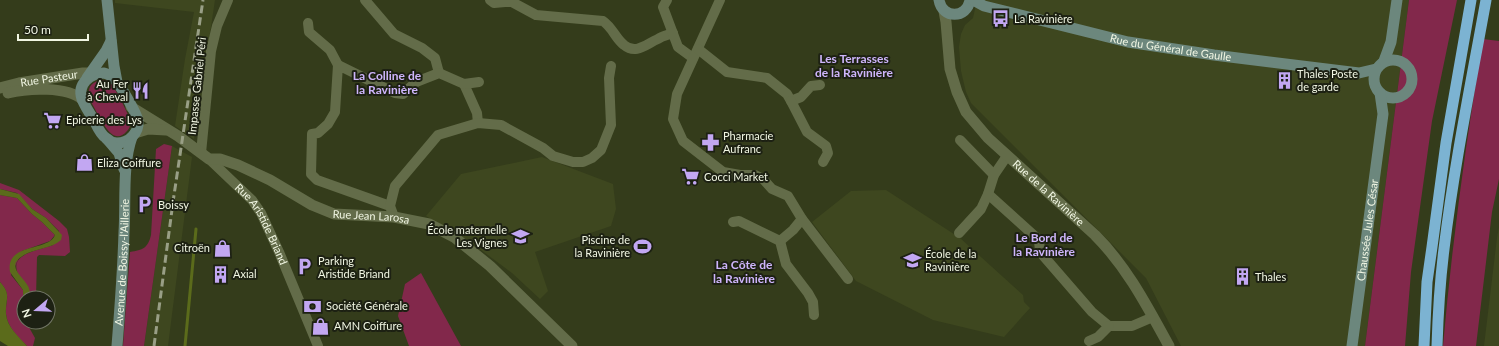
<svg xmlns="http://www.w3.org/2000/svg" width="1499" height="346" font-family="Lato,sans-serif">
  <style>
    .built { fill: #3e471f }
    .green { fill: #82284b }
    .water { fill: #5b6b1b }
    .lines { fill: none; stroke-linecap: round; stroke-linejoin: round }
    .stream { stroke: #5b6b1b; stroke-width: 3 }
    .minor { stroke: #636c49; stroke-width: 10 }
    .tertiary { stroke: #636c49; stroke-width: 11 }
    .secondary { stroke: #6c877d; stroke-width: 11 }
    .trunk { stroke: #7cb3d2; stroke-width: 11 }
    .rail { stroke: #999f86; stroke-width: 3; stroke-dasharray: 8 4; stroke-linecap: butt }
    .labels { text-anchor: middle; stroke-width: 4; stroke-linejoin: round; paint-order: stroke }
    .poi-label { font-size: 11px; fill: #f1f6e3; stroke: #1d2113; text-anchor: start }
    .street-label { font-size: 11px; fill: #f1f6e3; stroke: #1d2113 }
    .neighbourhood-label { font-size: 12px; font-weight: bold; fill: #ceb5fb; stroke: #1d2113 }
  </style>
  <rect width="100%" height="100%" fill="#343c1b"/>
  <path class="built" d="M 115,0 L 215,0 L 194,139 L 175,126 L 185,59 L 194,12 L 115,3 Z
    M 977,0 L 1409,0 L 1365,346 L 1181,346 L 1146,278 L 971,103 L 966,92 L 961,71 L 959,47 L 961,34 L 965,25 L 973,18 Z
    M 172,146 L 192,157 L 168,346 L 144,346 Z
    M 542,157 L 613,184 L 616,209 L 611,226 L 535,252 L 548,291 L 540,299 L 512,273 L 477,247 L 426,216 L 461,174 Z
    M 886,190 L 960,238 L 1023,295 L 1024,302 L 1030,308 L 1004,337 L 933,320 L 856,281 L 812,222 L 851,191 Z
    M 1499,227 L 1499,346 L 1484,346 L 1497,238 Z"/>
  <path class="green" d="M 1409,0 L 1457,0 L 1432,121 L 1411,272 L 1405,346 L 1365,346 Z
    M 1483,39 L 1499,41 L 1499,179 L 1492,212 L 1476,346 L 1443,346 C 1452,243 1466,141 1483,39 Z
    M 100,80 C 103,80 106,80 109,82 C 114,85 128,113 130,120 C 131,124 130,128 127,131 C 113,147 103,122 97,113 C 94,106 87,98 89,90 C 90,84 95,82 100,80 Z
    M 164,144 L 172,146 L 144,346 L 123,346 L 130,252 C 143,250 148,248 151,235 L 156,149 Z
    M 0,183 L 19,190 L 59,221 L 67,229 L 69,237 L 70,252 L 65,256 L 39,255 L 37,257 L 36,298 L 29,298 C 30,290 25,286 21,279 C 4,254 37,251 53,245 L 59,231 L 46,218 L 32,209 L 17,193 L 0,189 Z
    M 0,195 L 17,198 L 32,214 L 42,222 L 55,235 L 50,241 L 22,251 L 11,275 L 23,290 L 24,322 L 26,322 L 35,338 L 33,346 L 27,346 C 19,338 7,327 6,314 C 5,299 12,296 0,282 Z
    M 421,273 L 461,346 L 409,346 L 398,316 L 405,284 Z"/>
  <path class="water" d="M 0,189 L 19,194 L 32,209 L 46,218 L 62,235 L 61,240 L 57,243 C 47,249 34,249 24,255 C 5,266 22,275 28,286 C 30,290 30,293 29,298 L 24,298 L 24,317 L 23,290 L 10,272 C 5,242 49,252 55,235 L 42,222 L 32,214 L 17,198 L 0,195 Z
    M 0,282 C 12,295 5,299 6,314 C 7,327 19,337 27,346 L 8,346 L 0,341 Z"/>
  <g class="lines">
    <path class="stream" d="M 185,346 L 196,229"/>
    <g class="minor">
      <path d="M 365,0 L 394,34 L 422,48 L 435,58 L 439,73"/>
      <path d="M 490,0 L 494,3 L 505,2 L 512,2 L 536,15 L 603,21 C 613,28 615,38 624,45 C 636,55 646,44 658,39 C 662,36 668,35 673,33"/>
      <path d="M 667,0 L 663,7 L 678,47 L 693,58"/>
      <path d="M 720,0 L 677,94 L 673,119 L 683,141 L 723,172 L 740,175 L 755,175 L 763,179 L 772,189 L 788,196 L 802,219 L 848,279"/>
      <path d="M 308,23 L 309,32 L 330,50 L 338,65"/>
      <path d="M 698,49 L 727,72 L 767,78 L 787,94 L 791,101 L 801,97 L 811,86 L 820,85"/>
      <path d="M 464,84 L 477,113 L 478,123"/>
      <path d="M 791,101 L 807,132 L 826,146 L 828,153 L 823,162"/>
      <path d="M 960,140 L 994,175"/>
      <path d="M 201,153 L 211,51 L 217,26 L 228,0"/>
      <path id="s1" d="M 209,159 L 252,200 L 261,213 L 279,252 L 318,346"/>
      <path d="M 988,194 L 1039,240 L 1040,252 L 1092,312 L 1109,326 L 1132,326 L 1153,317"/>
      <path d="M 390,206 L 317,180 L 311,174 L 312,134 L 318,133 L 328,124 L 335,112 L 338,65 L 395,93 L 403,94 L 416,82 L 439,73 L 464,84 L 479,82"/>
      <path d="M 394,217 L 390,206 L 395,186 L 438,135 L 478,123 L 501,125 L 543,148 L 553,156 L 573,162 L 583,162 L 592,158 L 601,150 L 611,125 L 609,78 L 611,66"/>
      <path d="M 733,222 L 739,221 L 780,241 L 786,264 L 808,293 L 813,302 L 814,315"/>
      <path d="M 959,233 L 981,209 L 988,194 L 994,175 L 1007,156"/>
      <path d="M 780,241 L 793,230 L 802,219"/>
      <path d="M 1089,341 L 1098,337 L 1109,326"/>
    </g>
    <g class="tertiary">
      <path id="s2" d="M 944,11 L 946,22 L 950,69 L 957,92 L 966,112 L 988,138 L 1095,235 C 1127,267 1147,306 1169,346"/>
      <path id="s3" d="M 0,88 L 19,83 L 83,73 L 98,73"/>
      <path d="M 8,93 C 28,88 67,86 83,100"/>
      <path id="s4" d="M 131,107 L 178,136 L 209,159 L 220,159 L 238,165 L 270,180 L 312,205 L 334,214 L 394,217 L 429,224 L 454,237 L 490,266 L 572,346"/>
      <path d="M 135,133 L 148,129 L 166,130"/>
    </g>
    <g class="secondary">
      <path d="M 107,0 L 114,66 L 117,82"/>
      <path d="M 939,0 C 942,19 967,19 970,0"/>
      <path id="s5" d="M 973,0 L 984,6 L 1128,42 L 1214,55 L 1359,73 L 1376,69"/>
      <circle cx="1393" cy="79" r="19"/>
      <path d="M 1384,61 L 1391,42 L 1397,0"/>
      <path d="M 104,73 C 108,74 111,76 114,79 C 120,84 137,114 138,121 C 139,133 129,143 117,143 C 113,143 109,141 106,138 C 100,134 97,126 94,120 C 90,114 85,106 82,99 C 77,84 90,73 104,73 Z"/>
      <path d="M 87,78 L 106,51 L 111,41"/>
      <path d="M 107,139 L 119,153 L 124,169"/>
      <path id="s6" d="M 117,346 C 120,308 123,270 124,232 C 126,203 122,165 132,137"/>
      <path id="s7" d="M 1352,346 L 1383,114 L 1380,93"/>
    </g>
    <path class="trunk" d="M 1424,346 L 1427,282 L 1432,247 L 1446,143 L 1471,0
      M 1437,346 C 1438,314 1440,281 1444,249 C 1454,166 1471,83 1486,0"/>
    <path class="rail" d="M 154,346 L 173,202 L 203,0"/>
  </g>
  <defs>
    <symbol id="bus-bare" viewBox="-9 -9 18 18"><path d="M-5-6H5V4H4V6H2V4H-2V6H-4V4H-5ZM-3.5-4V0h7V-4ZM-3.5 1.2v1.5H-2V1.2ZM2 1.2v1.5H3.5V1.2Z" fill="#c2a7f2" stroke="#1d2113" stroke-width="2.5" paint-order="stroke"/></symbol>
    <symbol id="building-bare" viewBox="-9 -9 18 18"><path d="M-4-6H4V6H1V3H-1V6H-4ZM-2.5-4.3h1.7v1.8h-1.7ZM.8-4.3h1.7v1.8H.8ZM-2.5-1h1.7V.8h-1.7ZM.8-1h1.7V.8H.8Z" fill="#c2a7f2" stroke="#1d2113" stroke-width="2.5" paint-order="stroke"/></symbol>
    <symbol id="restaurant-bare" viewBox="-9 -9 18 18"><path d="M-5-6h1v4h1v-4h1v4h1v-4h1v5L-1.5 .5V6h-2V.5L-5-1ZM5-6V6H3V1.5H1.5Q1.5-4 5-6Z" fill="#c2a7f2" stroke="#1d2113" stroke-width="2.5" paint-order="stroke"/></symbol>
    <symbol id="supermarket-bare" viewBox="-9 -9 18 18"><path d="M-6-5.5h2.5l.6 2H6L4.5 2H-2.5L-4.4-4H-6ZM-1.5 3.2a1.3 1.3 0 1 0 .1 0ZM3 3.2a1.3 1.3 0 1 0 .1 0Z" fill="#c2a7f2" stroke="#1d2113" stroke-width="2.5" paint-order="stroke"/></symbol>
    <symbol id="pharmacy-bare" viewBox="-9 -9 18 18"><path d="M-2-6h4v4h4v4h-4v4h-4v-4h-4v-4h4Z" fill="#c2a7f2" stroke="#1d2113" stroke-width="2.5" paint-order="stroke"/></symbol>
    <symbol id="shop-bare" viewBox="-9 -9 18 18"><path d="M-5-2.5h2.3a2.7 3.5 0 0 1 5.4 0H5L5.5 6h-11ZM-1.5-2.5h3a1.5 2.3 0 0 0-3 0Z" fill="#c2a7f2" stroke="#1d2113" stroke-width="2.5" paint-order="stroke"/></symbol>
    <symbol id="parking-bare" viewBox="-9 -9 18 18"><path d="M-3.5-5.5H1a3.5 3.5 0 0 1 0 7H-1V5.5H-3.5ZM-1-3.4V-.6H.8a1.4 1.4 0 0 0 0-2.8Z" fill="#c2a7f2" stroke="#1d2113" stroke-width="2.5" paint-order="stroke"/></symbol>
    <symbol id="school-bare" viewBox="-9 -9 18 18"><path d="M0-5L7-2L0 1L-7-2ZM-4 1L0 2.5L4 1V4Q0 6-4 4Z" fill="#c2a7f2" stroke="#1d2113" stroke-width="2.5" paint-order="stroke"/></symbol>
    <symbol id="stadium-bare" viewBox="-9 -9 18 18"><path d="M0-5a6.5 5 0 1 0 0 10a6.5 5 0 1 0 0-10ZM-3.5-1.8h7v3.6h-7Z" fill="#c2a7f2" stroke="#1d2113" stroke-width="2.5" paint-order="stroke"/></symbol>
    <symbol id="bank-bare" viewBox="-9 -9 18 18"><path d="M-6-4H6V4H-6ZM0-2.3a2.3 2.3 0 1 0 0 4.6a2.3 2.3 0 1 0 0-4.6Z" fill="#c2a7f2" stroke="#1d2113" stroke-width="2.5" paint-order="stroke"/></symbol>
  </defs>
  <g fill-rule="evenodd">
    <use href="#bus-bare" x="988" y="6" width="25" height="25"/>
    <use href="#building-bare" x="1272" y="68" width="25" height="25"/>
    <use href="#restaurant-bare" x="128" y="78" width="25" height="25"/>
    <use href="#supermarket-bare" x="40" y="108" width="25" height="25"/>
    <use href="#pharmacy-bare" x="698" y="130" width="25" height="25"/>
    <use href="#shop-bare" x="72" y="150" width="25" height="25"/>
    <use href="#supermarket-bare" x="678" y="164" width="25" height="25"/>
    <use href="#parking-bare" x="132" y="192" width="25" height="25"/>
    <use href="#school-bare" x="508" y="224" width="25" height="25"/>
    <use href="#stadium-bare" x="630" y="234" width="25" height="25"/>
    <use href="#shop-bare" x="210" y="236" width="25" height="25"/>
    <use href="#school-bare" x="900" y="248" width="25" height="25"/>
    <use href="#parking-bare" x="292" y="254" width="25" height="25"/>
    <use href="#building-bare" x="208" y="262" width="25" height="25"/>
    <use href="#building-bare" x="1230" y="264" width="25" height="25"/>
    <use href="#bank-bare" x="300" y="294" width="25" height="25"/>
    <use href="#shop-bare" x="308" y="314" width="25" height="25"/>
  </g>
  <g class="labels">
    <g class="poi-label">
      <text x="1014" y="23">La Ravinière</text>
      <text x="1297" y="78">Thales Poste<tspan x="1297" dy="13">de garde</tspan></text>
      <text x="128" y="88" text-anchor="end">Au Fer<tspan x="128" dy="13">à Cheval</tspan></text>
      <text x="66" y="124">Epicerie des Lys</text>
      <text x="723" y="140">Pharmacie<tspan x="723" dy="13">Aufranc</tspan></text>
      <text x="97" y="167">Eliza Coiffure</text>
      <text x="704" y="181">Cocci Market</text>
      <text x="158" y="209">Boissy</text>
      <text x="507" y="234" text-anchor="end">École maternelle<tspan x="507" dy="13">Les Vignes</tspan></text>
      <text x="630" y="244" text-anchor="end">Piscine de<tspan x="630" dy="13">la Ravinière</tspan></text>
      <text x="210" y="252" text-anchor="end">Citroën</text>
      <text x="925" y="258">École de la<tspan x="925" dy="13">Ravinière</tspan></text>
      <text x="318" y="265">Parking<tspan x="318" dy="13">Aristide Briand</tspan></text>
      <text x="233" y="278">Axial</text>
      <text x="1255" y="281">Thales</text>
      <text x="326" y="310">Société Générale</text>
      <text x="334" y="330">AMN Coiffure</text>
    </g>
    <g class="street-label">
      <text dy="4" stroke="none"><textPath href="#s5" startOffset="204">Rue du Général de Gaulle</textPath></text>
      <text dy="4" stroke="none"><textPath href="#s3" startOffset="50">Rue Pasteur</textPath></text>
      <text transform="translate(197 86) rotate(-84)" y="4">Impasse Gabriel Péri</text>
      <text dy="4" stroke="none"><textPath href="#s2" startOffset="220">Rue de la Ravinière</textPath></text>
      <text dy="4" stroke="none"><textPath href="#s4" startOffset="269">Rue Jean Larosa</textPath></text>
      <text dy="4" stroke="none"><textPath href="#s1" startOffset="85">Rue Aristide Briand</textPath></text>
      <text dy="4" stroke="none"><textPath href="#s7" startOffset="117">Chaussée Jules César</textPath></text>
      <text dy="4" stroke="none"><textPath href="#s6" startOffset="84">Avenue de Boissy-l'Aillerie</textPath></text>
    </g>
    <g class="neighbourhood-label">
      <text x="854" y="63">Les Terrasses<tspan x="854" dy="14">de la Ravinière</tspan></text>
      <text x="387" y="80">La Colline de<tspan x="387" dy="14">la Ravinière</tspan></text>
      <text x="1044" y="242">Le Bord de<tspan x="1044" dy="14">la Ravinière</tspan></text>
      <text x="744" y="269">La Côte de<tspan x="744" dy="14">la Ravinière</tspan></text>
    </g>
  </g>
  <g transform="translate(36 310) rotate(251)"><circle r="19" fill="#1d2113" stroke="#727666"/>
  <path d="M0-3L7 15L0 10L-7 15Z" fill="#c2a7f2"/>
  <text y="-6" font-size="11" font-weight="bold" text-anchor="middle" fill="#f1f6e3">N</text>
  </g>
  <path d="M18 34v6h70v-6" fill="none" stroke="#f1f6e3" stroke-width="2"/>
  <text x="24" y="34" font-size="12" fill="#f1f6e3" stroke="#1d2113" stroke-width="3" paint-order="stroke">50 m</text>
</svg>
